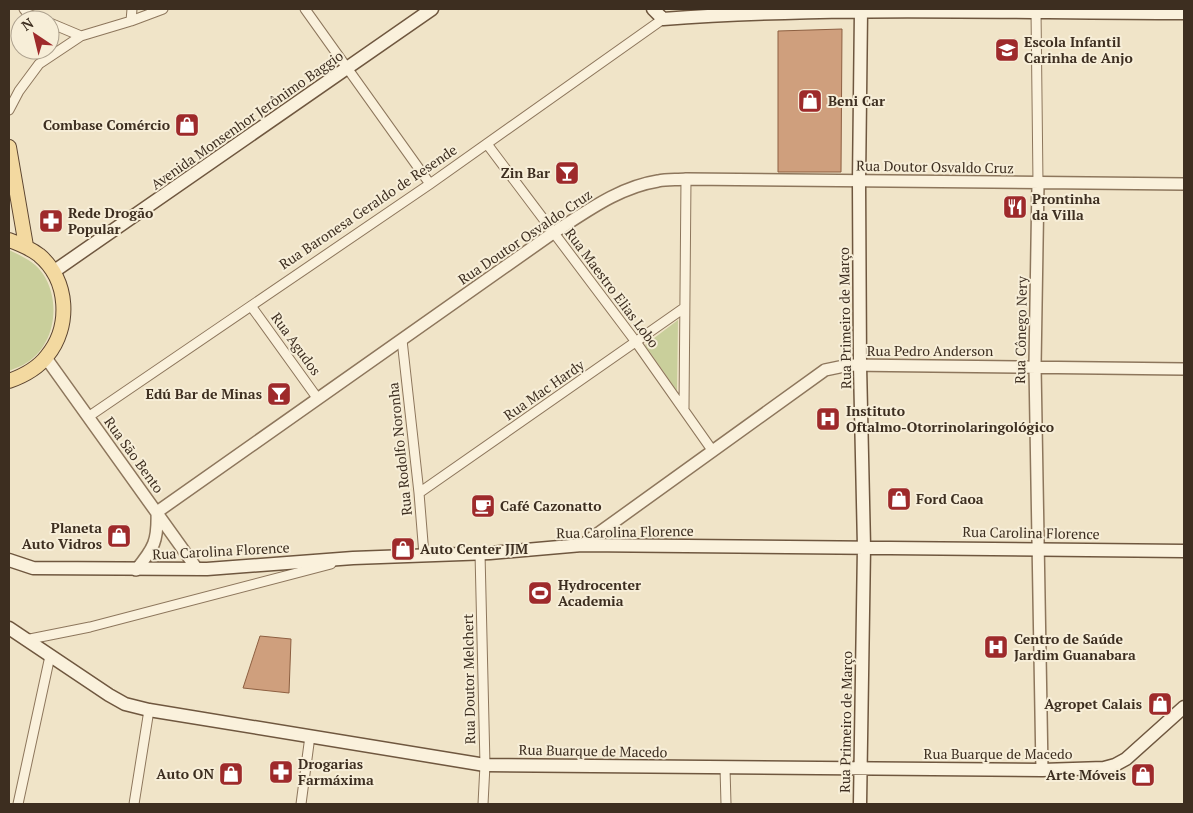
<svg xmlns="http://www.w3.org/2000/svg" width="1193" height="813" font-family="'PT Serif',serif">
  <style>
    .green { fill: #c9cf9b }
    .building { fill: #cf9f7d; stroke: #8d5f41 }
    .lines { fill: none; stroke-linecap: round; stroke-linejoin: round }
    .minor-casing { stroke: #8d765c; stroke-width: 11 }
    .tertiary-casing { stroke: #8d765c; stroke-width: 14 }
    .secondary-casing { stroke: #6f573f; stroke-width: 15 }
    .primary-casing { stroke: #5b4430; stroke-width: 16 }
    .minor { stroke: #faf1dc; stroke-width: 9 }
    .tertiary { stroke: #faf1dc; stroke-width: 11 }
    .secondary { stroke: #faf1dc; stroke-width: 12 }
    .primary { stroke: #f3d9a0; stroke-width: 14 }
    .labels { text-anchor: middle; stroke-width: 4; stroke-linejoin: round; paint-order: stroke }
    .poi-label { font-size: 14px; font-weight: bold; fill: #3d2e20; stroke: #f7eed8; text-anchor: start }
    .street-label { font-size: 14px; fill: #3d2e20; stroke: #f7eed8 }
  </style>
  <rect width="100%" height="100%" fill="#f0e4c8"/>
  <path class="green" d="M 9,250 C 22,256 35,262 43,274 C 62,303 55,348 23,365 C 19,367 13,369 9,371 Z
    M 678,320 L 677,391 L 645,345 Z"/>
  <path class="building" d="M 842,29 L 841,172 L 778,172 L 778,31 Z
    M 260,636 L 291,639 L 289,693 L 243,688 Z"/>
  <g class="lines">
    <defs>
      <path id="minor" d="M 24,9 L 28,14 L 43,20
        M 305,9 L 430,184
        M 1036,11 L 1038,183
        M 131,21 L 132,9
        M 50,23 L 81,36
        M 9,110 L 19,91 L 39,64 L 81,36 L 131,21 L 163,9
        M 487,144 L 636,342 L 712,450
        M 251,306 L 318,399
        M 402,340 L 419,493 L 424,555
        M 684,408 L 686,179
        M 88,417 L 430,184 L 663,19
        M 419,493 L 684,308
        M 480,553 L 485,765 L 483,804
        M 25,640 L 90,627 L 331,564
        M 725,768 L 726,804
        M 18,804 L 50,656
        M 134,804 L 149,710
        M 301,804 L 310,736"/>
      <path id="tertiary" d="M 1038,183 L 1035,366 L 1042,770
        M 46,358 L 197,569
        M 157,512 L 553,233 C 586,212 619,187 658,181 C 667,179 677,180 686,179 L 1184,184
        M 582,545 L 825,370 L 849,365 L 1184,369
        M 136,570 C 154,548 158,541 157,512"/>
      <path id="secondary" d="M 653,9 L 663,19 C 837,6 1010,13 1184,13
        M 53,272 L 432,9
        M 9,560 L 33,568 L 207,569 L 353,558 L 490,553 L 582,545 L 1184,551
        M 9,628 L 109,695 L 125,704 L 149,710 L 485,765 L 1042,770 L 1104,768 L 1115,765 L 1126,759 L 1184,707
        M 860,804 L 864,547 L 860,365 L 859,182 L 861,11"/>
      <path id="primary" d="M 9,147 L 26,246
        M 9,240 C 20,244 30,248 39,255 C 69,280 71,327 47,356 C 38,368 23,376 9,381"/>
    </defs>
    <use href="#minor" class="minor-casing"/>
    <use href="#tertiary" class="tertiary-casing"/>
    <use href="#secondary" class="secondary-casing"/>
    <use href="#primary" class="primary-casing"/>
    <use href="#minor" class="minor"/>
    <use href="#tertiary" class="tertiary"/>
    <use href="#secondary" class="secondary"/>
    <use href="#primary" class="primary"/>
  </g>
  <defs>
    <symbol id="school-square" viewBox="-11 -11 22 22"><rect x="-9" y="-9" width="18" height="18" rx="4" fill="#9e2a2b" stroke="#f7eed8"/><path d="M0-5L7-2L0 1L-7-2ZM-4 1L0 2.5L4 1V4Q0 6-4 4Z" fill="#fff"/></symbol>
    <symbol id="shop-square" viewBox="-11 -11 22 22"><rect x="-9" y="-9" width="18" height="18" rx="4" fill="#9e2a2b" stroke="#f7eed8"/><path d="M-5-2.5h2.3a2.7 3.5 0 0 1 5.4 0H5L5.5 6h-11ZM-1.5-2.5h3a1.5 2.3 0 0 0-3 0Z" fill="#fff"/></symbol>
    <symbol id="bar-square" viewBox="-11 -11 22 22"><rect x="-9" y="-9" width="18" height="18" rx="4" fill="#9e2a2b" stroke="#f7eed8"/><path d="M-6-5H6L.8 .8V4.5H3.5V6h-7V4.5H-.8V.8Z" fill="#fff"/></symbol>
    <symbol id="restaurant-square" viewBox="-11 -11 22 22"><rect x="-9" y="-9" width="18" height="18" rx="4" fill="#9e2a2b" stroke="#f7eed8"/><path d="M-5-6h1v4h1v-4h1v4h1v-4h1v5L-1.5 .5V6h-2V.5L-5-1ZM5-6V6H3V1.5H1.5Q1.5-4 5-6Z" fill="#fff"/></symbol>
    <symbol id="pharmacy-square" viewBox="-11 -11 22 22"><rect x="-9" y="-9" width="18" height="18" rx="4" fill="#9e2a2b" stroke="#f7eed8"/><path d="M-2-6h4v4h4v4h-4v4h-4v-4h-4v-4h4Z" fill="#fff"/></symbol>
    <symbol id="hospital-square" viewBox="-11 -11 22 22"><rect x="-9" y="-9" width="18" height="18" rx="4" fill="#9e2a2b" stroke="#f7eed8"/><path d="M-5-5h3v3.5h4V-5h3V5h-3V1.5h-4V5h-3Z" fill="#fff"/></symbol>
    <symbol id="cafe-square" viewBox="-11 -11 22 22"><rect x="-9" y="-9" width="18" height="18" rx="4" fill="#9e2a2b" stroke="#f7eed8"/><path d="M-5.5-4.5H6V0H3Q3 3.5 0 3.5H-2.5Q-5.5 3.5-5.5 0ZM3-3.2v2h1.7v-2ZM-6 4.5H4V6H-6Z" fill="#fff"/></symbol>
    <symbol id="stadium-square" viewBox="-11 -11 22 22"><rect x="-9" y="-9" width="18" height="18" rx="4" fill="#9e2a2b" stroke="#f7eed8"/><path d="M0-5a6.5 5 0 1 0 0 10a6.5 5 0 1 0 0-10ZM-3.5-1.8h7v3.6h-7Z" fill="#fff"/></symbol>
  </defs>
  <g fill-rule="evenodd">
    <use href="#school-square" x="993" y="36" width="28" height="28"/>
    <use href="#shop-square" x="796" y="87" width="28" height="28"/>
    <use href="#shop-square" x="173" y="111" width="28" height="28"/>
    <use href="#bar-square" x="553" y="159" width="28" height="28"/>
    <use href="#restaurant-square" x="1001" y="193" width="28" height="28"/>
    <use href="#pharmacy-square" x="37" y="207" width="28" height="28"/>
    <use href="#bar-square" x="265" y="380" width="28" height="28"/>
    <use href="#hospital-square" x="814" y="405" width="28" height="28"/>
    <use href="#shop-square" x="885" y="485" width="28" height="28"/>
    <use href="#cafe-square" x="469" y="492" width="28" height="28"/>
    <use href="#shop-square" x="105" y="522" width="28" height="28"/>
    <use href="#shop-square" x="389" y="535" width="28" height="28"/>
    <use href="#stadium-square" x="526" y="579" width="28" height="28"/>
    <use href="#hospital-square" x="982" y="633" width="28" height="28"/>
    <use href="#shop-square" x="1146" y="690" width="28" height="28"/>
    <use href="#pharmacy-square" x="267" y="758" width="28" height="28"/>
    <use href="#shop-square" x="217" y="760" width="28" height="28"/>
    <use href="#shop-square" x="1129" y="761" width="28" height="28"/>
  </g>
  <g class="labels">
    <g class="poi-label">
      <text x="1024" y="47">Escola Infantil<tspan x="1024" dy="16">Carinha de Anjo</tspan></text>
      <text x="828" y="106">Beni Car</text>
      <text x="170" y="130" text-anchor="end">Combase Comércio</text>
      <text x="550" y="178" text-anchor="end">Zin Bar</text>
      <text x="1032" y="204">Prontinha<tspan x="1032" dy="16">da Villa</tspan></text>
      <text x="68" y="218">Rede Drogão<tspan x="68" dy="16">Popular</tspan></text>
      <text x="262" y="399" text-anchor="end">Edú Bar de Minas</text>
      <text x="846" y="416">Instituto<tspan x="846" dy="16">Oftalmo-Otorrinolaringológico</tspan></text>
      <text x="916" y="504">Ford Caoa</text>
      <text x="500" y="511">Café Cazonatto</text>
      <text x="102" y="533" text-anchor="end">Planeta<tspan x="102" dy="16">Auto Vidros</tspan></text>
      <text x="420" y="554">Auto Center JJM</text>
      <text x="558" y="590">Hydrocenter<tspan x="558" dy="16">Academia</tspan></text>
      <text x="1014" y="644">Centro de Saúde<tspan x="1014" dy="16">Jardim Guanabara</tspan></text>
      <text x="1142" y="709" text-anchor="end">Agropet Calais</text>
      <text x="298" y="769">Drogarias<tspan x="298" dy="16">Farmáxima</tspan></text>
      <text x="214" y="779" text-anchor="end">Auto ON</text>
      <text x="1126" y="780" text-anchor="end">Arte Móveis</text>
    </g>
    <g class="street-label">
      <text transform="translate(247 120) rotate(-35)" y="5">Avenida Monsenhor Jerônimo Baggio</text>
      <text transform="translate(935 167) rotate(1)" y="5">Rua Doutor Osvaldo Cruz</text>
      <text transform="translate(368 207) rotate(-34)" y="5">Rua Baronesa Geraldo de Resende</text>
      <text transform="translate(525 237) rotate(-34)" y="5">Rua Doutor Osvaldo Cruz</text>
      <text transform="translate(612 288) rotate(53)" y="5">Rua Maestro Elias Lobo</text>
      <text transform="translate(845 318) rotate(-91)" y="5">Rua Primeiro de Março</text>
      <text transform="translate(1021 330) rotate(-89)" y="5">Rua Cônego Nery</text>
      <text transform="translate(296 344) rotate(54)" y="5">Rua Agudos</text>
      <text x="930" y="356">Rua Pedro Anderson</text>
      <text transform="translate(544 390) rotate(-35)" y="5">Rua Mac Hardy</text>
      <text transform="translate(400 449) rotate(-96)" y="5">Rua Rodolfo Noronha</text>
      <text transform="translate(134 455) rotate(54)" y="5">Rua São Bento</text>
      <text transform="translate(625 532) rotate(-1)" y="5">Rua Carolina Florence</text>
      <text transform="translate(1031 533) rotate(1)" y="5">Rua Carolina Florence</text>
      <text transform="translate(221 551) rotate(-3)" y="5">Rua Carolina Florence</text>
      <text transform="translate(469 679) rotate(-91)" y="5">Rua Doutor Melchert</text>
      <text transform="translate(846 722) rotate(-89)" y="5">Rua Primeiro de Março</text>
      <text transform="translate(593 751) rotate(1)" y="5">Rua Buarque de Macedo</text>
      <text x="998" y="759">Rua Buarque de Macedo</text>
    </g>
  </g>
  <rect width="1193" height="813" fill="none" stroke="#3d2e20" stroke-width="20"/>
  <g transform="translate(35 35) rotate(325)"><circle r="24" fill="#f7eed8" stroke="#ada18e"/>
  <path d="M0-4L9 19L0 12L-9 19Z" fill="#9e2a2b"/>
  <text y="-8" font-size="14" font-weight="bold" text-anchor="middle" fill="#3d2e20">N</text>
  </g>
</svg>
